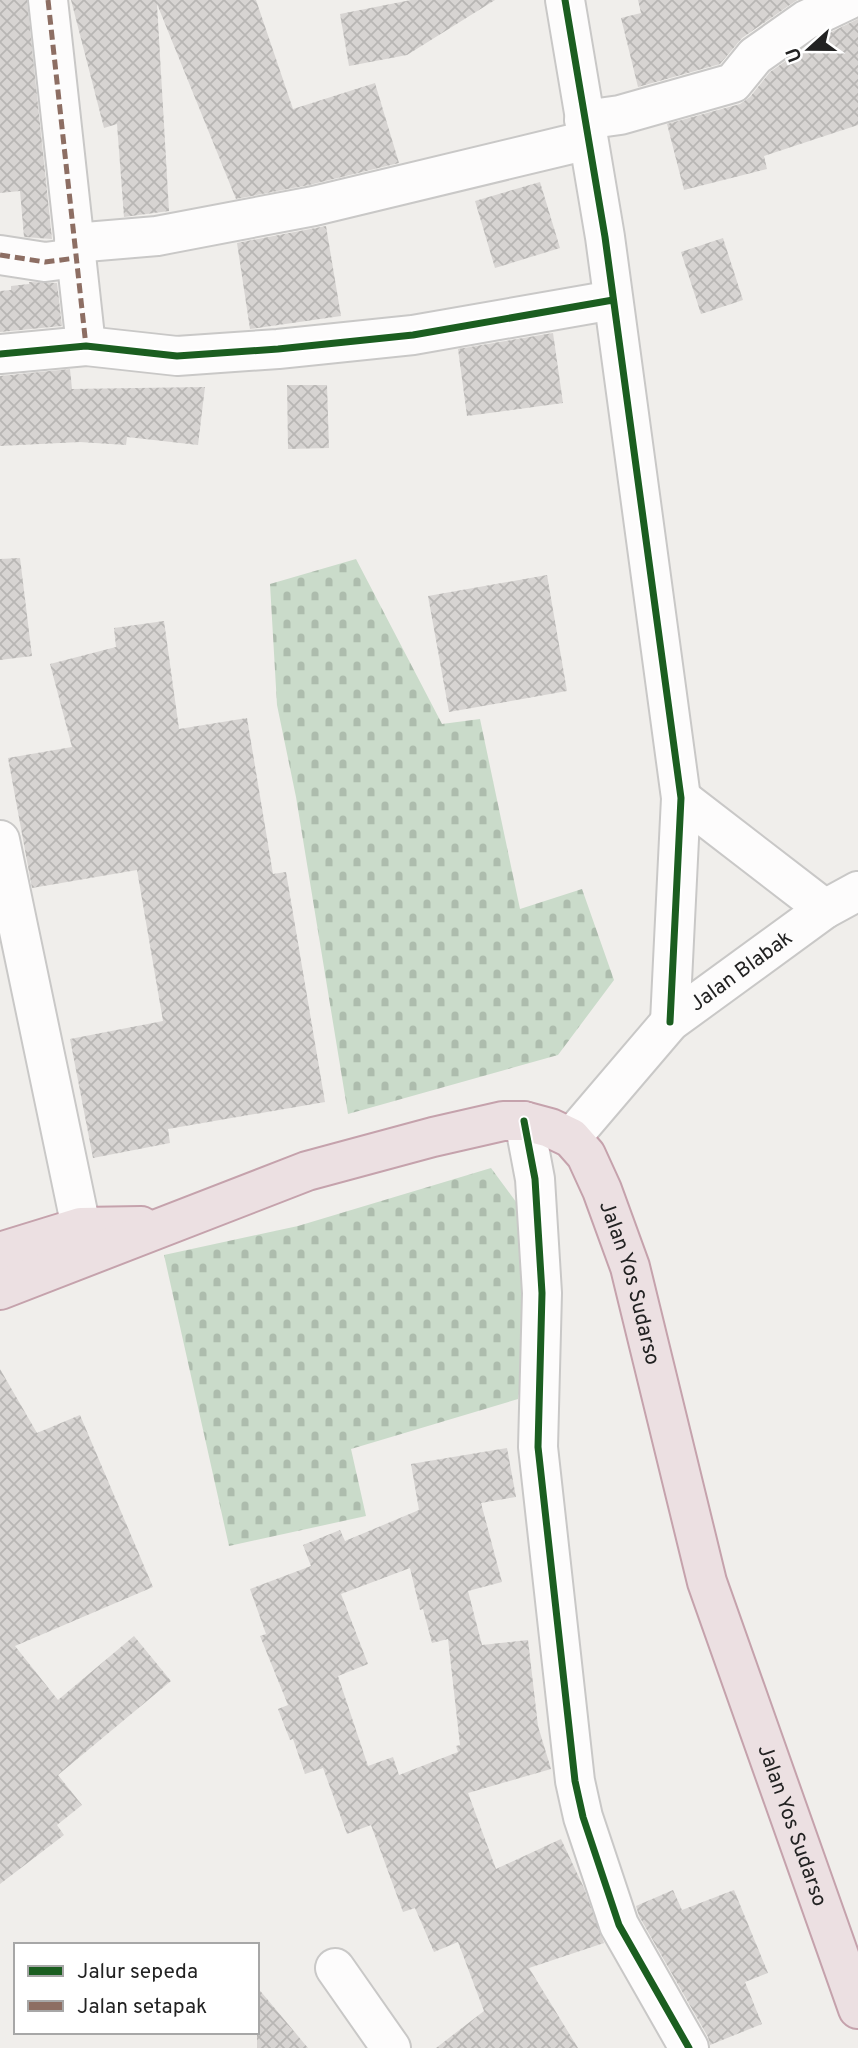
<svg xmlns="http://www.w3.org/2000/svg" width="858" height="2048" font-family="Overpass,sans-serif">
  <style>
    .cemetery { fill: url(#cemetery-stones) }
    .building { fill: url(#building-cross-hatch); fill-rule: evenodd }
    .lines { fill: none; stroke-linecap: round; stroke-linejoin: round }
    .minor-casing { stroke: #c9c8c7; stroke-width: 42 }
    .highway-casing { stroke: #c5a2ac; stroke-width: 42 }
    .minor { stroke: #fdfcfc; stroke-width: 38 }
    .highway { stroke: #ece0e2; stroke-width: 38 }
    .quiet { stroke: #8d6e63; stroke-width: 5; stroke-dasharray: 10 5; stroke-linecap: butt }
    .cycleway-casing { stroke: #fff; stroke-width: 11 }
    .cycleway { stroke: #1b5e20; stroke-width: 7 }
    .labels { text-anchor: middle; stroke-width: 7; stroke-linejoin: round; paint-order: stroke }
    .street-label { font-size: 21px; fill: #222; stroke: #fff }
  </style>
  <defs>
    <pattern id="cemetery-stones" width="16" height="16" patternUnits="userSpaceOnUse" patternTransform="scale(1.75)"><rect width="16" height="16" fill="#cadbca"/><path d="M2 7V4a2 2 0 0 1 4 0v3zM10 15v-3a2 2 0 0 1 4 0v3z" fill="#adbcad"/></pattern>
    <pattern id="building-cross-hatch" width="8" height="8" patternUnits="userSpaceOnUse" patternTransform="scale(1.75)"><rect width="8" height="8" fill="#d7d4d2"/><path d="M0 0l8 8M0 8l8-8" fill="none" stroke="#b8b6b4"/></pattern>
  </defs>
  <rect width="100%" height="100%" fill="#f0eeeb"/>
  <path class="cemetery" d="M 356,559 L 442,724 L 480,719 L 520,909 L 582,889 L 614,980 L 558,1055 L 348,1114 L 296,797 L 277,705 L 270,584 Z
    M 491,1168 L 522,1210 L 532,1323 L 518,1399 L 351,1449 L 366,1516 L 229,1546 L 164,1255 L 298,1226 Z"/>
  <path class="building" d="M 0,0 L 27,0 L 52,239 L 24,237 L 20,191 L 0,193 Z
    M 71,0 L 256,0 L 293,109 L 375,83 L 399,163 L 309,185 L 236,199 L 157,4 L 169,211 L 124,217 L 117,124 L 104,128 Z
    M 411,0 L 495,0 L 407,55 L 349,66 L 340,14 Z
    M 638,0 L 797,0 L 742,38 L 720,64 L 638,87 L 621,18 L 641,13 Z
    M 858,19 L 858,125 L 764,156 L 767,169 L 684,190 L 667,124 L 740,104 L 750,97 L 770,72 L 817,39 Z
    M 540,182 L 560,248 L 495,268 L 475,201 Z
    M 326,226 L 341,316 L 250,329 L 237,243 Z
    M 723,238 L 743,300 L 701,314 L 681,252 Z
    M 29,282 L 57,283 L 62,326 L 0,332 L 0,291 L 11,290 L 11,286 L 29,284 Z
    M 553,333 L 563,403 L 467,416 L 458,349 Z
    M 70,369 L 72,389 L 205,387 L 198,445 L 127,437 L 126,445 L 80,442 L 0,446 L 0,376 Z
    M 287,385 L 327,385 L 329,448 L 288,449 Z
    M 20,558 L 32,656 L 0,660 L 0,559 Z
    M 547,575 L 567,691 L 449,712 L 428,596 Z
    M 164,621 L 179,729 L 247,718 L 273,874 L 286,872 L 325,1102 L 168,1129 L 170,1143 L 93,1158 L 70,1039 L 163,1021 L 137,870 L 32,888 L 8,758 L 72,747 L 50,664 L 116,647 L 114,628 Z
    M 0,1369 L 37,1433 L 80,1415 L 153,1587 L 15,1646 L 58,1700 L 134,1636 L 171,1681 L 58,1775 L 82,1805 L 57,1825 L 64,1835 L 0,1884 Z
    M 507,1448 L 516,1497 L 481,1503 L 502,1582 L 468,1591 L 482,1645 L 528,1640 L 538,1726 L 551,1769 L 468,1793 L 496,1869 L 561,1839 L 584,1888 L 604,1943 L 529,1968 L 578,2048 L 436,2048 L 484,2011 L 458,1942 L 434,1952 L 415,1908 L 403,1912 L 371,1825 L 347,1834 L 323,1768 L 305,1774 L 293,1739 L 290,1740 L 278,1709 L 288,1705 L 260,1636 L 266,1634 L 250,1589 L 311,1566 L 303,1545 L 340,1530 L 345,1541 L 419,1510 L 411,1464 ZM 410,1568 L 420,1610 L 423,1609 L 432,1643 L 448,1639 L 460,1745 L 456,1746 L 458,1752 L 399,1775 L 393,1757 L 368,1766 L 338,1676 L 368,1664 L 341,1594 Z
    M 673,1890 L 682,1910 L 734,1890 L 768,1973 L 745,1982 L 762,2024 L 710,2045 L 708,2037 L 639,1916 L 636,1906 Z
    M 257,1987 L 308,2048 L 257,2048 Z"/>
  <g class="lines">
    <defs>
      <g id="minor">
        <path d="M 48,0 L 86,346"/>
        <path d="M 565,0 L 605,237 L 681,798 L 670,1022"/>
        <path d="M 584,120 L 620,115 L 733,83 L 755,56 L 806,20 L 848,0"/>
        <path d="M 74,243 L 157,236 L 314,206 L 588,140"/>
        <path d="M 0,255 L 45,262 L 76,258"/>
        <path d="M 0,354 L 86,346 L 177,356 L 278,349 L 413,335 L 613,300"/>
        <path d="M 681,798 L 825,909"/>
        <path d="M 0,840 L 81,1227"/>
        <path d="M 524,1121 L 535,1179 L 542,1293 L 538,1447 L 575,1781 L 583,1817 L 619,1925 L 689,2048"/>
        <path id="s1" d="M 571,1138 L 670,1022 L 825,909 L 858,891"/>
        <path d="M 335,1968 L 391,2048"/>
      </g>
      <g id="highway">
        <path d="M 0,1252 L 81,1227 L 141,1226"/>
        <path id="s2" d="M 0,1290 L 307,1171 L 433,1137 L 503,1121 L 524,1121 L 550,1128 L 571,1138 L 586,1155 L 602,1190 L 630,1267 L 707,1582 L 858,2009"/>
      </g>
    </defs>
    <use href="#minor" class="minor-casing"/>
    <use href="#highway" class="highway-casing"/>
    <use href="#minor" class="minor"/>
    <use href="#highway" class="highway"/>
    <path class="quiet" d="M 48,0 L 86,346
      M 0,255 L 45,262 L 76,258"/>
    <defs>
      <path id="cycleway" d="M 565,0 L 605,237 L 681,798 L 670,1022
        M 0,354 L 86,346 L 177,356 L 278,349 L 413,335 L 613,300
        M 524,1121 L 535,1179 L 542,1293 L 538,1447 L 575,1781 L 583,1817 L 619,1925 L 689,2048"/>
    </defs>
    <use href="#cycleway" class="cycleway-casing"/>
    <use href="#cycleway" class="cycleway"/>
  </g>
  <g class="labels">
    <g class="street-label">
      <text dy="7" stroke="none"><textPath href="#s1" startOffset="240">Jalan Blabak</textPath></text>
      <text dy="7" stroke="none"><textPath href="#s2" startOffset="761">Jalan Yos Sudarso</textPath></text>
      <text dy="7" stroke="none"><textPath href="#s2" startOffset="1328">Jalan Yos Sudarso</textPath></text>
    </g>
  </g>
  <rect x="14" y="1943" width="245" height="91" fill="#ffffff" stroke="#a7a7a7" stroke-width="2"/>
  <rect x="28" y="1966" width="35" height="10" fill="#1b5e20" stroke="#a7a7a7" stroke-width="2"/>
  <text x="77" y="1978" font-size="21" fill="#222222">Jalur sepeda</text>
  <rect x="28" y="2001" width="35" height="10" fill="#8d6e63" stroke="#a7a7a7" stroke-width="2"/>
  <text x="77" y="2013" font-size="21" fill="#222222">Jalan setapak</text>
  <g transform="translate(809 49) rotate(249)" stroke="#ffffff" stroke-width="5" paint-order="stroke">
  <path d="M0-5L12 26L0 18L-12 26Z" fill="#222222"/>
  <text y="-10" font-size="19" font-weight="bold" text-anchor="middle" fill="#222222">U</text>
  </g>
</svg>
